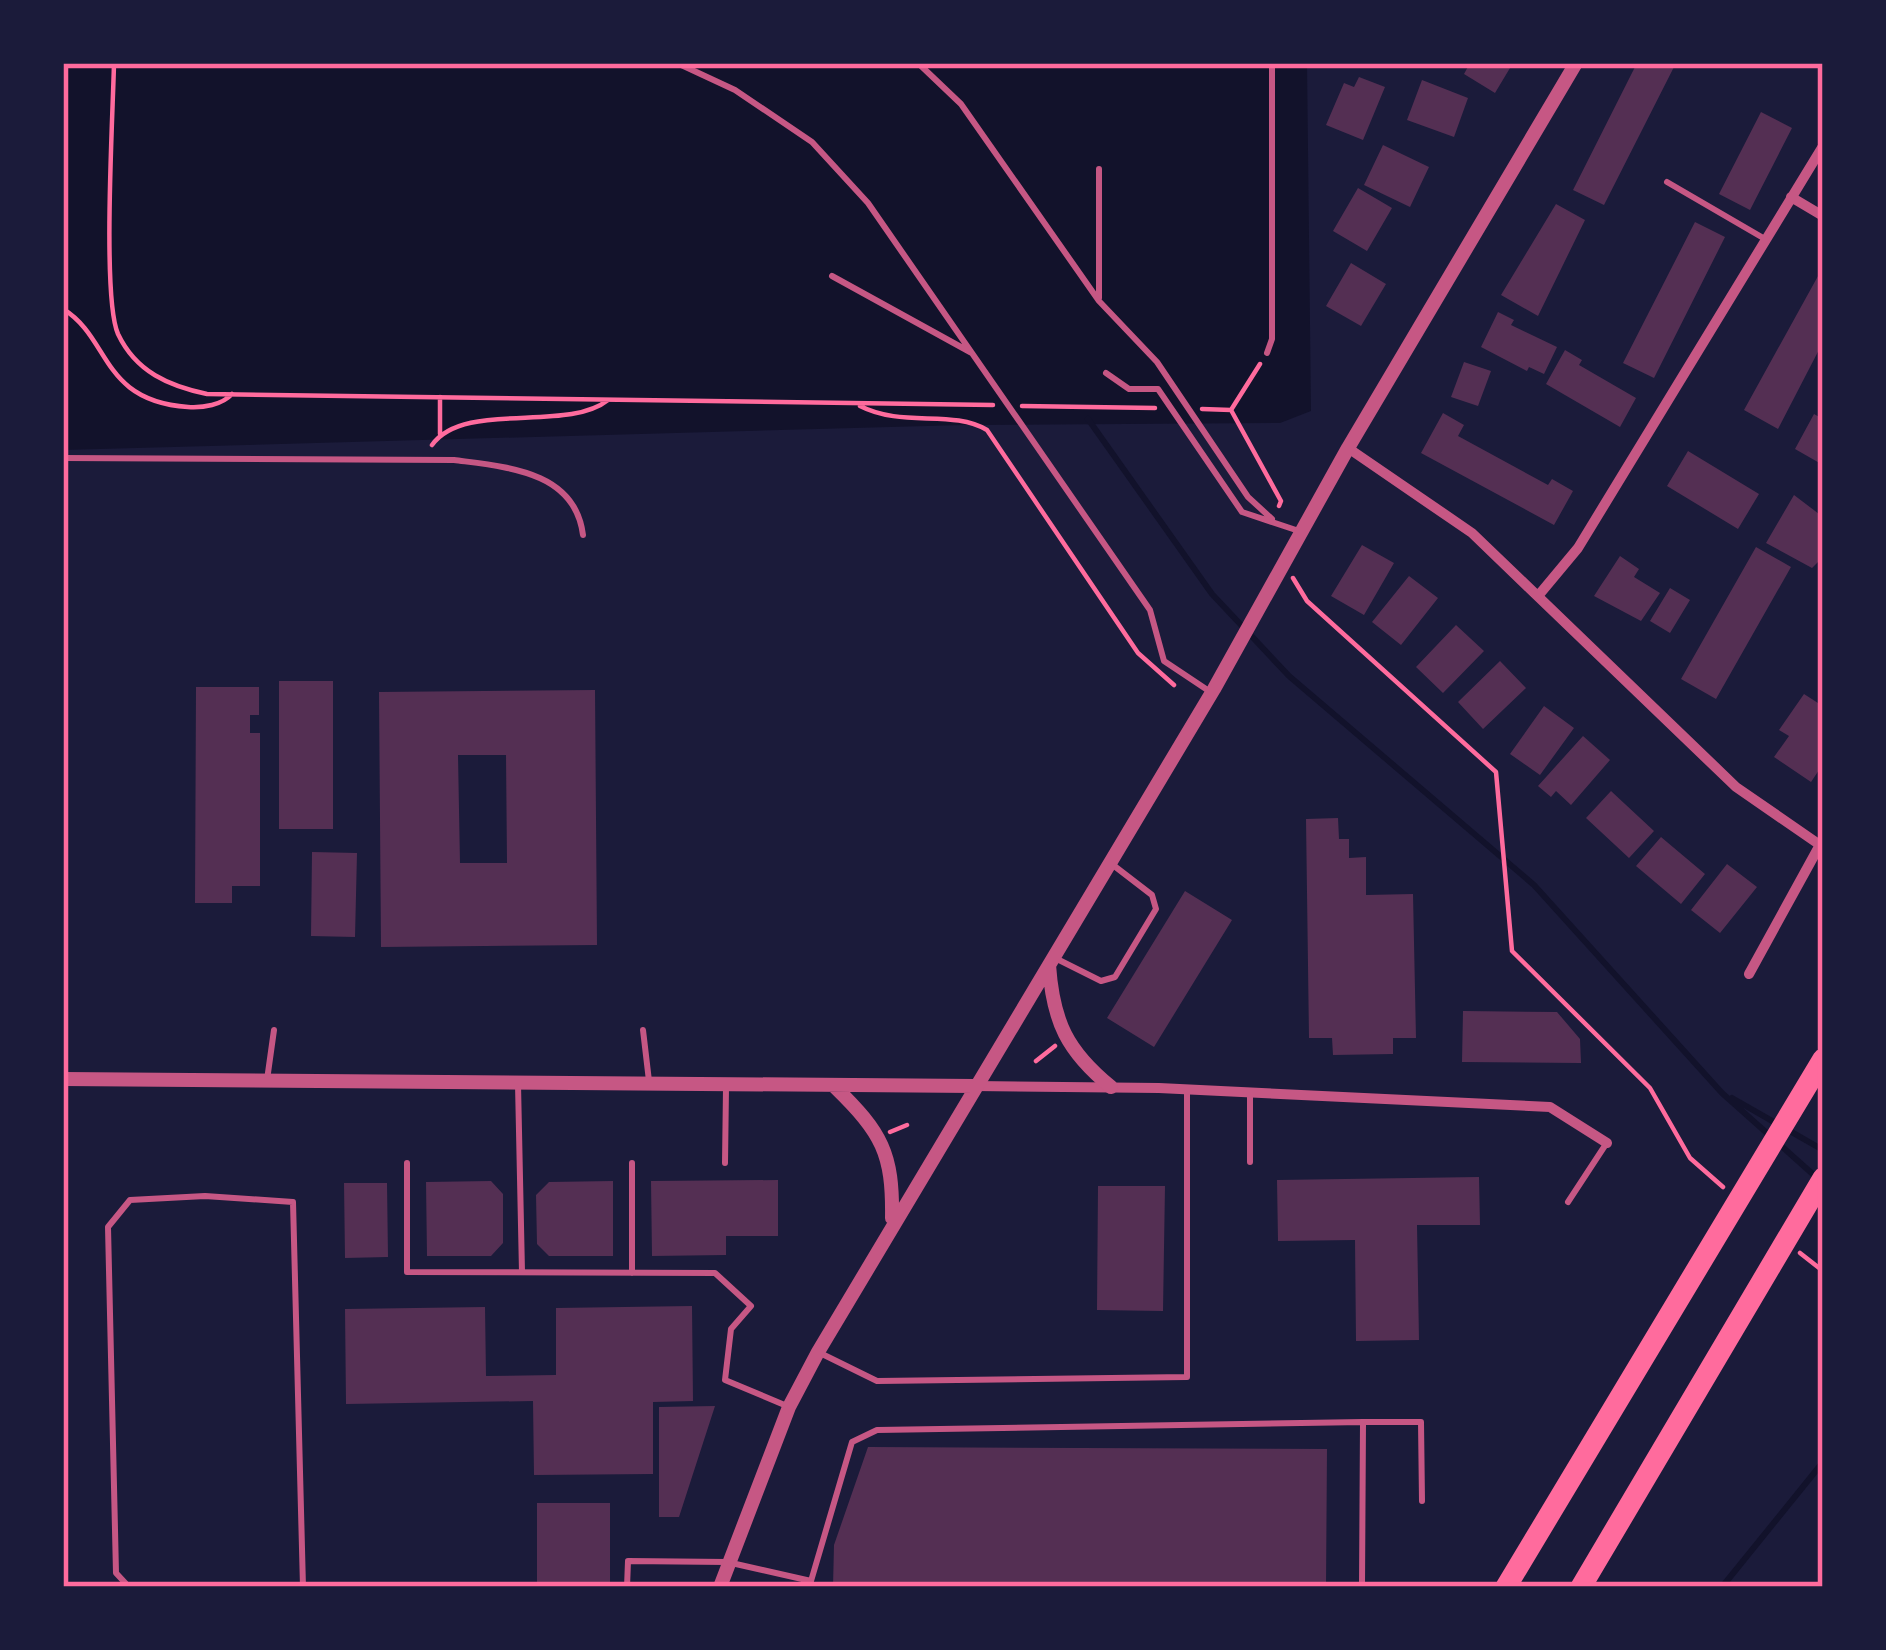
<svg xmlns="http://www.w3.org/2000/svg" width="1886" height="1650" font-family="'Fira Sans Condensed',sans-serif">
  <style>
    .water { fill: #12122b }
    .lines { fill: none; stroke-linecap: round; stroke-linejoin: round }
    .stream { stroke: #12122b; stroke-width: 6 }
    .building { fill: #542f53; fill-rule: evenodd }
    .path { stroke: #ff6b9d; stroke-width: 4.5 }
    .service { stroke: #c65784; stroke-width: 6 }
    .minor { stroke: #c65784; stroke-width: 10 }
    .tertiary { stroke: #c65784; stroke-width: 14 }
    .motorway { stroke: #ff6b9d; stroke-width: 21 }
    .neatline { fill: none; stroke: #ff6b9d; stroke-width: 4.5 }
  </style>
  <rect width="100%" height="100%" fill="#1b1b3a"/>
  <path class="water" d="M 63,63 L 1307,63 L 1311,411 L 1280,423 L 964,425 L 63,450 Z"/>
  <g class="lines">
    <path class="stream" d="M 1088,419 L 1212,594 L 1289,676 L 1534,885 L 1722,1093 L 1816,1177
      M 1732,1098 L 1823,1150
      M 1722,1587 L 1823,1462"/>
  </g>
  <path class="building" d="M 1470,63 L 1513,63 L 1495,93 L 1464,74 Z
    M 1637,63 L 1675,65 L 1604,205 L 1573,190 Z
    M 1359,77 L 1385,87 L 1363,140 L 1326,125 L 1344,83 L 1354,87 Z
    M 1422,80 L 1468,98 L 1454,137 L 1407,120 Z
    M 1761,112 L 1792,128 L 1750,210 L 1719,194 Z
    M 1383,145 L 1429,167 L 1410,207 L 1364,185 Z
    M 1358,188 L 1392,208 L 1367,251 L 1333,231 Z
    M 1556,204 L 1585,220 L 1538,316 L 1501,295 Z
    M 1695,222 L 1725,237 L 1654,378 L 1623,363 Z
    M 1351,263 L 1386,284 L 1361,326 L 1326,306 Z
    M 1823,267 L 1823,342 L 1778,429 L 1744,410 Z
    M 1498,312 L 1514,320 L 1511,325 L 1557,347 L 1544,374 L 1529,367 L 1527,371 L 1481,347 Z
    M 1565,350 L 1582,360 L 1579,365 L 1636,398 L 1620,427 L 1546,384 Z
    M 1464,362 L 1491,371 L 1478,406 L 1451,397 Z
    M 1443,413 L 1464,425 L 1458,436 L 1548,485 L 1552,479 L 1573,491 L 1554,525 L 1421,453 Z
    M 1814,414 L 1823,419 L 1823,465 L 1795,449 Z
    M 1688,451 L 1759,494 L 1738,529 L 1667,486 Z
    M 1794,495 L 1823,517 L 1823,557 L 1812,568 L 1766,543 Z
    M 1362,545 L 1394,563 L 1364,615 L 1331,596 Z
    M 1756,547 L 1791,567 L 1716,699 L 1681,679 Z
    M 1620,556 L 1639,569 L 1634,577 L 1660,593 L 1641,621 L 1594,596 Z
    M 1409,576 L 1438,598 L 1401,645 L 1372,622 Z
    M 1670,588 L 1690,600 L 1670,633 L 1650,621 Z
    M 1456,625 L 1484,651 L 1443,693 L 1416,667 Z
    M 1500,661 L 1526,688 L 1483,729 L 1458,702 Z
    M 279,681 L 333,681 L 333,829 L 279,829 Z
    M 196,687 L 259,687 L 259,715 L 250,715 L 250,733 L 260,733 L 260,886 L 232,886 L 232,903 L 195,903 Z
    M 595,690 L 597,945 L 381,947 L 379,692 ZM 458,755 L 506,755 L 507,863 L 460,863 Z
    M 1804,694 L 1818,703 L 1823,696 L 1823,764 L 1811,782 L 1774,757 L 1789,736 L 1779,730 Z
    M 1544,706 L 1574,728 L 1540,775 L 1510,754 Z
    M 1583,736 L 1610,760 L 1571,805 L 1556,791 L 1551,797 L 1538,786 Z
    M 1611,791 L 1654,831 L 1629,858 L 1586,818 Z
    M 1338,818 L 1339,839 L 1349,839 L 1349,858 L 1366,857 L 1366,895 L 1413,894 L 1416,1038 L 1393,1038 L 1393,1054 L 1333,1055 L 1332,1038 L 1309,1038 L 1306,819 Z
    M 1661,837 L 1705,874 L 1681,904 L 1636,866 Z
    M 312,852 L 357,853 L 355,937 L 311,936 Z
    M 1727,864 L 1757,887 L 1720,933 L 1691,910 Z
    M 1185,891 L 1232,920 L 1154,1047 L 1107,1018 Z
    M 1463,1011 L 1557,1012 L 1580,1039 L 1581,1063 L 1462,1062 Z
    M 1479,1177 L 1480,1225 L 1417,1225 L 1419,1340 L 1356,1341 L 1355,1240 L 1278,1241 L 1277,1180 Z
    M 778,1180 L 778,1236 L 726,1236 L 726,1255 L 652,1256 L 651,1181 Z
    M 491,1181 L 503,1194 L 503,1243 L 491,1256 L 427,1256 L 426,1182 Z
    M 613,1181 L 613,1256 L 549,1256 L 537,1244 L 536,1195 L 549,1182 Z
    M 344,1183 L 387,1183 L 388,1257 L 345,1258 Z
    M 1098,1186 L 1165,1186 L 1163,1311 L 1097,1310 Z
    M 692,1306 L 693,1401 L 653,1402 L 653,1474 L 534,1475 L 533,1401 L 346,1404 L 345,1309 L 485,1307 L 486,1376 L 556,1375 L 556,1308 Z
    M 715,1406 L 679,1517 L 659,1517 L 659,1407 Z
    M 868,1447 L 1327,1449 L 1326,1587 L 833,1587 L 834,1545 Z
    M 537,1503 L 610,1503 L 610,1587 L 537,1587 Z"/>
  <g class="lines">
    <path class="path" d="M 114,63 C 113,114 102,298 118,334 C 136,372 169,386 207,394 L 993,405
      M 63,309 C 111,338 100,401 188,407 C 203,408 222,405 232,394
      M 860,406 C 903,428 952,409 987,430 L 1138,653 L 1174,685
      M 1022,406 L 1155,408
      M 1202,409 L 1231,410 L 1281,501 L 1279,506
      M 1231,410 L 1260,364
      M 440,434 L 440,397
      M 432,445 C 464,400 567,433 608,400
      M 1293,578 L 1307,601 L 1496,772 L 1512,951 L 1650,1088 L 1690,1158 L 1723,1187
      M 1036,1061 L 1055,1046
      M 890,1132 L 907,1125
      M 1800,1253 L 1823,1271"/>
    <path class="service" d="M 677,63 L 735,90 L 812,142 L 868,203 L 1150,610 L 1164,661 L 1209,691
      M 918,63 L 961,104 L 1099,301 L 1157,362 L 1248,497 L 1272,519
      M 1099,169 L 1099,298
      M 1667,182 L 1765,239
      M 832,276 L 970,352
      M 1267,353 L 1272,339 L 1272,63
      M 1106,373 L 1129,389 L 1158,389 L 1242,512 L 1299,531
      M 63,458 L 454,460 C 507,467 575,471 583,535
      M 1055,958 L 1101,981 L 1115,977 L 1156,909 L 1152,895 L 1113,865
      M 643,1030 L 649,1081
      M 267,1080 L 274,1030
      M 518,1084 L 522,1272
      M 1250,1094 L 1250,1162
      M 407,1163 L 407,1272 L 715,1273 L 751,1306 L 731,1329 L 725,1380 L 787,1406
      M 632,1163 L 632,1273
      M 725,1163 L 726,1088
      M 1568,1202 L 1606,1144
      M 818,1352 L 877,1381 L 1187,1377 L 1187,1090
      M 1363,1422 L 1421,1422 L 1422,1501
      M 129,1587 L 116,1573 L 108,1227 L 130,1200 L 205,1196 L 293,1202 L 303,1587
      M 627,1587 L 628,1561 L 727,1562 L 811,1581 L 852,1442 L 877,1430 L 1363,1422 L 1362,1587"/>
    <path class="minor" d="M 1791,197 L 1823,216
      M 1348,448 L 1472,533 L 1736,787 L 1820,845
      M 1538,596 L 1578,548 L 1823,146
      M 1749,974 L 1821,843
      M 974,1086 L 1159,1088 L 1550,1107 L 1607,1143"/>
    <path class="tertiary" d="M 1049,965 C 1053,1022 1067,1051 1111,1087
      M 63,1079 L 974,1086
      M 835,1087 C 882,1133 893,1153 892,1218
      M 720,1587 L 789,1407 L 818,1352 L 1214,689 L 1348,448 L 1576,63"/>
    <path class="motorway" d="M 1506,1587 L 1823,1059
      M 1581,1587 L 1823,1178"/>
  </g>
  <rect width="1886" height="1650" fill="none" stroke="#1b1b3a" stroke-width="132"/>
  <rect x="66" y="66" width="1754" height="1518" class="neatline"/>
</svg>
